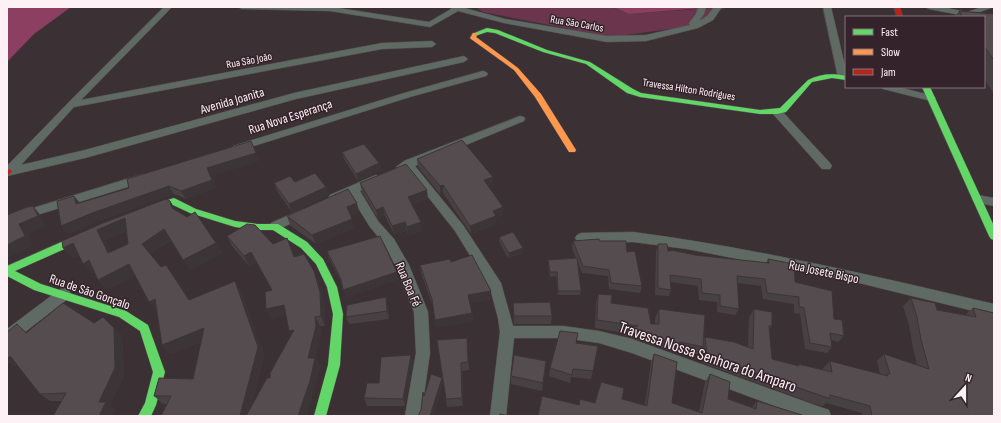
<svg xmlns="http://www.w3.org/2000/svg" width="1001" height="423" font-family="'Sofia Sans Condensed',sans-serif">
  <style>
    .green { fill: #6b364d }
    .forest { fill: #8c3f61 }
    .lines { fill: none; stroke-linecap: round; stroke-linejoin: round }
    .street-casing { stroke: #554d50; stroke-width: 1 }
    .fast-casing { stroke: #554d50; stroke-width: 1 }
    .slow-casing { stroke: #554d50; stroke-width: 1 }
    .jam-casing { stroke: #554d50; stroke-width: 1 }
    .street { fill: #5f6a65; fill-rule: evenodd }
    .fast { fill: #63d668; fill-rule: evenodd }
    .slow { fill: #ff974d; fill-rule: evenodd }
    .jam { fill: #b3261e; fill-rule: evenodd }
    .wall { fill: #484144; fill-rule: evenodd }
    .shaded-wall { fill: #3b3537 }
    .building { fill: #544c4f; stroke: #3b3537; fill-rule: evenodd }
    .labels { text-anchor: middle; stroke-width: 3; stroke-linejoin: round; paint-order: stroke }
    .far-street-label { font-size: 11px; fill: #fdf1f5; stroke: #34232a }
    .street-label { font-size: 13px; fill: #fdf1f5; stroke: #34232a }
    .near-street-label { font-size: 16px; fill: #fdf1f5; stroke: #34232a }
  </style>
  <rect width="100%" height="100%" fill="#3b3135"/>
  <path class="green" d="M 475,7 L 612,7 L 629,14 L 726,7 L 692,26 L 611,37 L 483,12 Z"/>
  <path class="forest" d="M 7,7 L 71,7 L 34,34 L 7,62 Z
    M 613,7 L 714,7 L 629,14 Z"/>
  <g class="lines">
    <defs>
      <path id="street" d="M 164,7 L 172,7 L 81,100 L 382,43 L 432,41 L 436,44 L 432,47 L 382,49 L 74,107 L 21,165 L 85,150 L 294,93 L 464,56 L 468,59 L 464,62 L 296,99 L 85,158 L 7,176 L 7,166 L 68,103 Z
        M 238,7 L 332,7 L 429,22 L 451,9 L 451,7 L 461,7 L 505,19 L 607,36 L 646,35 L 690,25 L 689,23 L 696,14 L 698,7 L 706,7 L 704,14 L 699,21 L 707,16 L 714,7 L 722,7 L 713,20 L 698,28 L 646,41 L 607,42 L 504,23 L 458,11 L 430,27 L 330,11 L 242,9 Z
        M 823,7 L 831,7 L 846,70 L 846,79 L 840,79 L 838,77 Z
        M 925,7 L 942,7 L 967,12 L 982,7 L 994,7 L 977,13 L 986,15 L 987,17 L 984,19 L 984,17 L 970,17 L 929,9 Z
        M 483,71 L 486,72 L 488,74 L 486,76 L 410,97 L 241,150 L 233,150 L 232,148 L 233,146 L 404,93 Z
        M 881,87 L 898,87 L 934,96 L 936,98 L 931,101 L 883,89 Z
        M 777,109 L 781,110 L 830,163 L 832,166 L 830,169 L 822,169 L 773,114 L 772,112 L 773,110 Z
        M 520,116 L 524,117 L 525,119 L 524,121 L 415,166 L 463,225 L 501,283 L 513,326 L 563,326 L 599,331 L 632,339 L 823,408 L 829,410 L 831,416 L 802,416 L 632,353 L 599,343 L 563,338 L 514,338 L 506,416 L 490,416 L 500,332 L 498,318 L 490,288 L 455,231 L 406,169 L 398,170 L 396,167 L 404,161 Z
        M 143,174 L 147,175 L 149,178 L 147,181 L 37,215 L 33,214 L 31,211 L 33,208 Z
        M 376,175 L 380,176 L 382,179 L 380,182 L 360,191 L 378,221 L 394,239 L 409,265 L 428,312 L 430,353 L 421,416 L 405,416 L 416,353 L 414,312 L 395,265 L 385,245 L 370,227 L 350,195 L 334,202 L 330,201 L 328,198 L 330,195 Z
        M 978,195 L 994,198 L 994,206 L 974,202 L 972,199 L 974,196 Z
        M 303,209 L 307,210 L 309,213 L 307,216 L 279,229 L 275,231 L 271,229 L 269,226 L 271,223 Z
        M 633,232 C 755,248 875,276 994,304 L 994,316 L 855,282 L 687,249 L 633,242 L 581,243 L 577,241 L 575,238 L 577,235 L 581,233 Z
        M 64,288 L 69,290 L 71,294 L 69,298 L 12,342 L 7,343 L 7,329 L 59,290 Z"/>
      <path id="fast" d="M 487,28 L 498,30 L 547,50 L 590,62 L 633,89 L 641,93 L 760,110 L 780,108 L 808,80 C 820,74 832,73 846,76 L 846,80 L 832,78 L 812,82 L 786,112 L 777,114 L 760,114 L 640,97 L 627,93 L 586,64 L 543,52 L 495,33 L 487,32 L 475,36 L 472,34 Z
        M 922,87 L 930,87 L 994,226 L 994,240 L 991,239 L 989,236 Z
        M 174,198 L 196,209 L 235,221 L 257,224 L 278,224 L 307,242 L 323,259 L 337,287 L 343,314 L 340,365 L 326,416 L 314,416 L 328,365 L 333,314 L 327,287 L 316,264 L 301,248 L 273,230 L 257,230 L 235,227 L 190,213 L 173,205 L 149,212 L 145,209 L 146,207 Z
        M 84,232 L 87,233 L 89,236 L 87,239 L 15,271 L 41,284 L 126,311 L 148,325 L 165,372 L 156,405 L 151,416 L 138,416 L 145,403 L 153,372 L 140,331 L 119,317 L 34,290 L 7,276 L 7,266 Z"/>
      <path id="slow" d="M 473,33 L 477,33 L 478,34 L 476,37 L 518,68 L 541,94 L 576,150 L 575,152 L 569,152 L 535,97 L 514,70 L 471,39 L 470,38 Z"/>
      <path id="jam" d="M 894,7 L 900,7 L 903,17 L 897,17 Z
        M 7,169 L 11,170 L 12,172 L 7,176 Z"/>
    </defs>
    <use href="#street" class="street-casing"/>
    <use href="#fast" class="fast-casing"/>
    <use href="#slow" class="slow-casing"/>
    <use href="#jam" class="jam-casing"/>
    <use href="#street" class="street"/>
    <use href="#fast" class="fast"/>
    <use href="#slow" class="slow"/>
    <use href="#jam" class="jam"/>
  </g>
  <path class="wall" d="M 959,11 L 994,14 L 994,94 L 984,79 L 984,17 L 955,17 Z
    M 342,152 L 379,163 L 380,170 L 358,181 L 344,159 Z
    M 417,159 L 493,184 L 488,186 L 503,215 L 496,217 L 496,224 L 471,234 L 443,193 L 440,194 L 418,167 Z
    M 259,161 L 211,175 L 216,187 L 186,199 L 174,194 L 98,221 L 68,234 L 61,226 L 80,203 Z
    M 295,182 L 328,195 L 292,212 L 277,191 L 274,183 Z
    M 360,183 L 428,199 L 412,205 L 422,231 L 408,236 L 407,231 L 394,234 L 385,216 L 378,219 L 362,192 Z
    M 170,201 L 176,210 L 216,243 L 222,253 L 190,270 L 171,240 L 150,254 L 161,267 L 173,274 L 190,300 L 241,291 L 264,356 L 251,407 L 270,378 L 291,335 L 289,331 L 286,315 L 271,319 L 266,309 L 272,290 L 256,262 L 249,266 L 232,246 L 227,236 L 273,244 L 287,238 L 294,257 L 318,281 L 324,302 L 325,326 L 320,326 L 321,335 L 315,358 L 320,367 L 314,390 L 306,416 L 161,416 L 167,404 L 163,404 L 154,396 L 193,379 L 201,342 L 170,354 L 162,345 L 157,311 L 149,302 L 135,275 L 107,290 L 98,280 L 95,272 L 92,273 L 79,255 L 72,258 L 63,248 ZM 126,231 L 128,244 L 111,252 L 105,240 Z
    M 359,212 L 350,216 L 354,228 L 316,244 L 290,225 L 287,216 Z
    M 499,237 L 523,253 L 508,258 L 499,241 Z
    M 573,241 L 627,252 L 642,286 L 640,293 L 609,289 L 608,276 L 582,273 L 578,262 L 581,291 L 580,295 L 558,295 L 556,276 L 550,277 L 548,264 L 548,260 L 576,258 L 572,248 Z
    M 658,244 L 668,251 L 671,251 L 671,250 L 695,255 L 766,263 L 768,259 L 795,282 L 834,319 L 844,336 L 838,342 L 831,340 L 832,347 L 827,353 L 805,349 L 800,314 L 794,313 L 794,304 L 763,299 L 761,286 L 738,283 L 739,309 L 735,315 L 717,312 L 717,302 L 699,300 L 698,286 L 671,282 L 671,290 L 669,296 L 655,295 L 656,251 Z
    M 327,251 L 399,279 L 346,297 L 342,283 L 329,258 Z
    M 451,262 L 491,291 L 491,299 L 470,303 L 472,313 L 473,321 L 436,327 L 433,306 L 421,273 L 420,265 Z
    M 598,294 L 611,303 L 651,324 L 655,324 L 655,318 L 659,309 L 703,340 L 705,337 L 748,347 L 749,317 L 754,309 L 772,326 L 769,330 L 772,359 L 797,366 L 798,364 L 823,370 L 823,368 L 830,361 L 880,374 L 877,361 L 884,354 L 917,365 L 913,348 L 909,325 L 903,306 L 911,298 L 937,310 L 965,315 L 973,308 L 994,313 L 994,416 L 862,416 L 862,413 L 826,403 L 823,406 L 815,404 L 703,363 L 701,349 L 698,355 L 677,351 L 676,353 L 623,335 L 624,333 L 595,328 L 596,303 Z
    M 513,303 L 552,316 L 551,324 L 514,324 L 513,312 Z
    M 388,305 L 389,319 L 349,324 L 346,317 Z
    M 94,323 L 114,328 L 122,336 L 124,376 L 110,405 L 115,409 L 112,416 L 53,416 L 62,401 L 50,401 L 40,394 L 18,366 L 16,367 L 7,361 L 7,332 L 17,324 L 26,332 Z
    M 467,338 L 469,370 L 462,371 L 463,406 L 447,407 L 446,399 Z
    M 576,343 L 593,371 L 591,379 L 571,377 L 570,383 L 549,376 L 550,368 Z
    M 654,354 L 672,403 L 699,412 L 705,382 L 710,374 L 728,399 L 752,407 L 757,401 L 805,416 L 538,416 L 578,405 L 622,399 L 645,405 L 651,362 Z
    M 546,361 L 542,391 L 511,384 L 511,376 Z
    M 413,364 L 405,406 L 367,406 L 364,398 L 379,383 Z"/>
  <path class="shaded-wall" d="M 256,153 L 259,161 L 211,175 L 216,187 L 186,199 L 181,191 L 207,168 Z
    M 379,163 L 380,170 L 358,181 L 356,174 Z
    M 493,177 L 493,184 L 484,188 L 484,180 Z
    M 443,185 L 443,193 L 440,194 L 440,186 Z
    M 169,186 L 174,194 L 98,221 L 68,234 L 61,226 L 92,213 Z
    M 326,187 L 328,195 L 292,212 L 289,204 Z
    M 427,190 L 428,199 L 409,206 L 408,197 Z
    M 74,196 L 80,203 L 76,204 Z
    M 170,201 L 177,212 L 172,208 Z
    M 357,203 L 359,212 L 349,216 L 347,207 Z
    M 33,206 L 41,216 L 46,226 L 28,234 L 34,246 L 7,258 L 7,245 L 19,224 Z
    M 383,207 L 385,216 L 378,219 L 376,210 Z
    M 503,207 L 503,215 L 496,217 L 496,224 L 471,234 L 470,226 L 493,211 Z
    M 125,218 L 132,228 L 105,240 L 117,263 L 108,253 L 97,230 Z
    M 352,219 L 354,228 L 316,244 L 312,235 Z
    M 405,222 L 407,231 L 394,234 L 392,226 Z
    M 421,222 L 422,231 L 408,236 L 407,227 Z
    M 164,229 L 171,239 L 150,255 L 142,244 Z
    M 73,243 L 82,253 L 72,258 L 63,248 Z
    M 216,243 L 222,253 L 190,270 L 183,260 Z
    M 523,248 L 523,253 L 508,258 L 509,253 Z
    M 251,252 L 256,262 L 249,266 L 244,256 Z
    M 89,260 L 98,270 L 92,273 L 83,264 Z
    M 129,264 L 137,274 L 107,290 L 98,280 Z
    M 166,265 L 173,274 L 196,309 L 189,300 Z
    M 314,271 L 318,281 L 324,302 L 325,326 L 321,316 Z
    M 397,272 L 399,279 L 346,297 L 343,290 Z
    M 235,281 L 241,291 L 264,356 L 249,416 L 240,416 Z
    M 491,291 L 491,299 L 469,303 L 468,295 Z
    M 386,297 L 388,305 L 389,319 L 387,311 Z
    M 155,299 L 157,311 L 149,302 Z
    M 284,305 L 289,314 L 271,319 L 266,309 Z
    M 472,313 L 473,321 L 436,327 L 435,320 Z
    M 315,317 L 320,326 L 321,335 L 313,367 L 308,358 Z
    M 114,328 L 122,336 L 124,376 L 110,405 L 115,409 L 112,416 L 99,416 L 99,402 Z
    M 204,328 L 211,338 L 170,354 L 162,345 Z
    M 294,330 L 294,340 L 289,331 Z
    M 411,355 L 413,364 L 405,406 L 403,399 Z
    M 10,356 L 21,364 L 16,367 L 7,360 L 7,359 Z
    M 315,358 L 320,367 L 314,390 L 306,416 L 298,416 Z
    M 461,363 L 462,371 L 463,406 L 462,398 Z
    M 442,378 L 443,385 L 434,416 L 430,416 Z"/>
  <path class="building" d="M 959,11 L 994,14 L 994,60 L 984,46 L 984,17 L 963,17 Z
    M 462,140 L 493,177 L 484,180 L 503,207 L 493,211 L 496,216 L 470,226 L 443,185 L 440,186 L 417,159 Z
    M 251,141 L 256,153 L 207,168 L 212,180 L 181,191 L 169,186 L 92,213 L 61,226 L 57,201 L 74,196 L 76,204 L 129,188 L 127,179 Z
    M 364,144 L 379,163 L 356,174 L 342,152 Z
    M 406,164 L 427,190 L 408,197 L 421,222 L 407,227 L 405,222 L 392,226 L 383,207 L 376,210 L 360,183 Z
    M 315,173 L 326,187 L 289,204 L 274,183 L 290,176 L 295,182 Z
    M 348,189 L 357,203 L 347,207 L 352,219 L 312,235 L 287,216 Z
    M 166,199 L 170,201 L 172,208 L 187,217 L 195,212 L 216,243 L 183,260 L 164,229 L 142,244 L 161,267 L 166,265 L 189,300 L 235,281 L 258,347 L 240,416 L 161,416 L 171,396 L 154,396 L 159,378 L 193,379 L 204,328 L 162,345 L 155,299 L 149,302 L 129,264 L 98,280 L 89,260 L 83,264 L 73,243 L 63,248 L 62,241 L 103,223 ZM 125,218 L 128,244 L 108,253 L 97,230 Z
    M 33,206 L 38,216 L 19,224 L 25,236 L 7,245 L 7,215 L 27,207 Z
    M 247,224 L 255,225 L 273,244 L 287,238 L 294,257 L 304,254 L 314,271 L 320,292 L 321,316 L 315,317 L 316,326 L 308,358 L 315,358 L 310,381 L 298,416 L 246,416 L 267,378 L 270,378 L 270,373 L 294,330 L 289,331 L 284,305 L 266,309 L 265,292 L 272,290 L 251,252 L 244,256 L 227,236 Z
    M 513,232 L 523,248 L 509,253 L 499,237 Z
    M 380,236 L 397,272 L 343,290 L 341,279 L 327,251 Z
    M 599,239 L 600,241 L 626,241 L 627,252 L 635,251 L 642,286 L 611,283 L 609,270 L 583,266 L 573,241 Z
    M 658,244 L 667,244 L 668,251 L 671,251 L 671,250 L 695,255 L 769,263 L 768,259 L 794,264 L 795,282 L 832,291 L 834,319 L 842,320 L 844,336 L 830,333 L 832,347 L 810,343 L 804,308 L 799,306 L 799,297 L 767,293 L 765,279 L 737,276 L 739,309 L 720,306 L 720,295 L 702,293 L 701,279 L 670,275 L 671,290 L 658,288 Z
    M 472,255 L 491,291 L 468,295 L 472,313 L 435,320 L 432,299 L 420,265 L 450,259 L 451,262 Z
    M 577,258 L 581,291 L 558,291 L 557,272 L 550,272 L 548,260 Z
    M 598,294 L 612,295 L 611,303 L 648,308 L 651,324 L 659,324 L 659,309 L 705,315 L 703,347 L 680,342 L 679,345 L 626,327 L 638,326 L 597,320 Z
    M 386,297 L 387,311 L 346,317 L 347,305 Z
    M 911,298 L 935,303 L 937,310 L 976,317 L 973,308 L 994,313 L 994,416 L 971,416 L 968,415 L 968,416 L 872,416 L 870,406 L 830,395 L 830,399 L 822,396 L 707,356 L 705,337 L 734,342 L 753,349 L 754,309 L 772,312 L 772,326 L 769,326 L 772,359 L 799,366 L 798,364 L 832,372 L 830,361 L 888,376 L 887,374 L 890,374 L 884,354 L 929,369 L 921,340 L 917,317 Z
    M 550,302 L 552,316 L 514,316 L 513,303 Z
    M 63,303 L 94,323 L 103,317 L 114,328 L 115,368 L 99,402 L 106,402 L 99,416 L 53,416 L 66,393 L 40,394 L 10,356 L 7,359 L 7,332 L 17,324 L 26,333 Z
    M 560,331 L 578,333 L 576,343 L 598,346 L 593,371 L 573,369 L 572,375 L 550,368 Z
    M 467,338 L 468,362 L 461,363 L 462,398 L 446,399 L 437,340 Z
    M 654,354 L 677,362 L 672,403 L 702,413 L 710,374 L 730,382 L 728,399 L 756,409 L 757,401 L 805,416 L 538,416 L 542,396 L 579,405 L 580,399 L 595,403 L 601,382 L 624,388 L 622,399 L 647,406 Z
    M 411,355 L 403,399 L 364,398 L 367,383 L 379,383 L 381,357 Z
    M 514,355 L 546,361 L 543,383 L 511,376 Z
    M 431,374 L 442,378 L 430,416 L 418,416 L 421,410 L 423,392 L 424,396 Z
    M 500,414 L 509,416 L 499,416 Z"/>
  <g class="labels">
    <g class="far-street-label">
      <text transform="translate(577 23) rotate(10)" y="4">Rua São Carlos</text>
      <text transform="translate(249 60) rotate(-11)" y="4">Rua São João</text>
      <text transform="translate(689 89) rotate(9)" y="4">Travessa Hilton Rodrigues</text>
    </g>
    <g class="street-label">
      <text transform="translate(232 100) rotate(-16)" y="5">Avenida Joanita</text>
      <text transform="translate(290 116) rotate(-18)" y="5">Rua Nova Esperança</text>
      <text transform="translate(824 271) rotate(12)" y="5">Rua Josete Bispo</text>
      <text transform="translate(409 284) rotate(67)" y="5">Rua Boa Fé</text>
      <text transform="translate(90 291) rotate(19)" y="5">Rua de São Gonçalo</text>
    </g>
    <g class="near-street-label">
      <text transform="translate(708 356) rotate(19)" y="6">Travessa Nossa Senhora do Amparo</text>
    </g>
  </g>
  <rect width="1001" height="423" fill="none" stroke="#fdf1f5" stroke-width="16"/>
  <rect x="845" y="16" width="140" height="72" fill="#34232a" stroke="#84757b"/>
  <rect x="853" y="29" width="20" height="6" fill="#63d668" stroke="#84757b"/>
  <text x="881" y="36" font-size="12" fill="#fdf1f5">Fast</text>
  <rect x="853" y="49" width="20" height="6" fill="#ff974d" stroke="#84757b"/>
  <text x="881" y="56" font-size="12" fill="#fdf1f5">Slow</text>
  <rect x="853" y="69" width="20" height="6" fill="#b3261e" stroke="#84757b"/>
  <text x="881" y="76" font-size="12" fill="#fdf1f5">Jam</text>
  <g transform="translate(965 387) rotate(21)" stroke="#34232a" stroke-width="3" paint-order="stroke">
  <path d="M0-3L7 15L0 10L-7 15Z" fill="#fdf1f5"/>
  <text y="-6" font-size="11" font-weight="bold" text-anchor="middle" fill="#fdf1f5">N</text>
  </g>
</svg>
